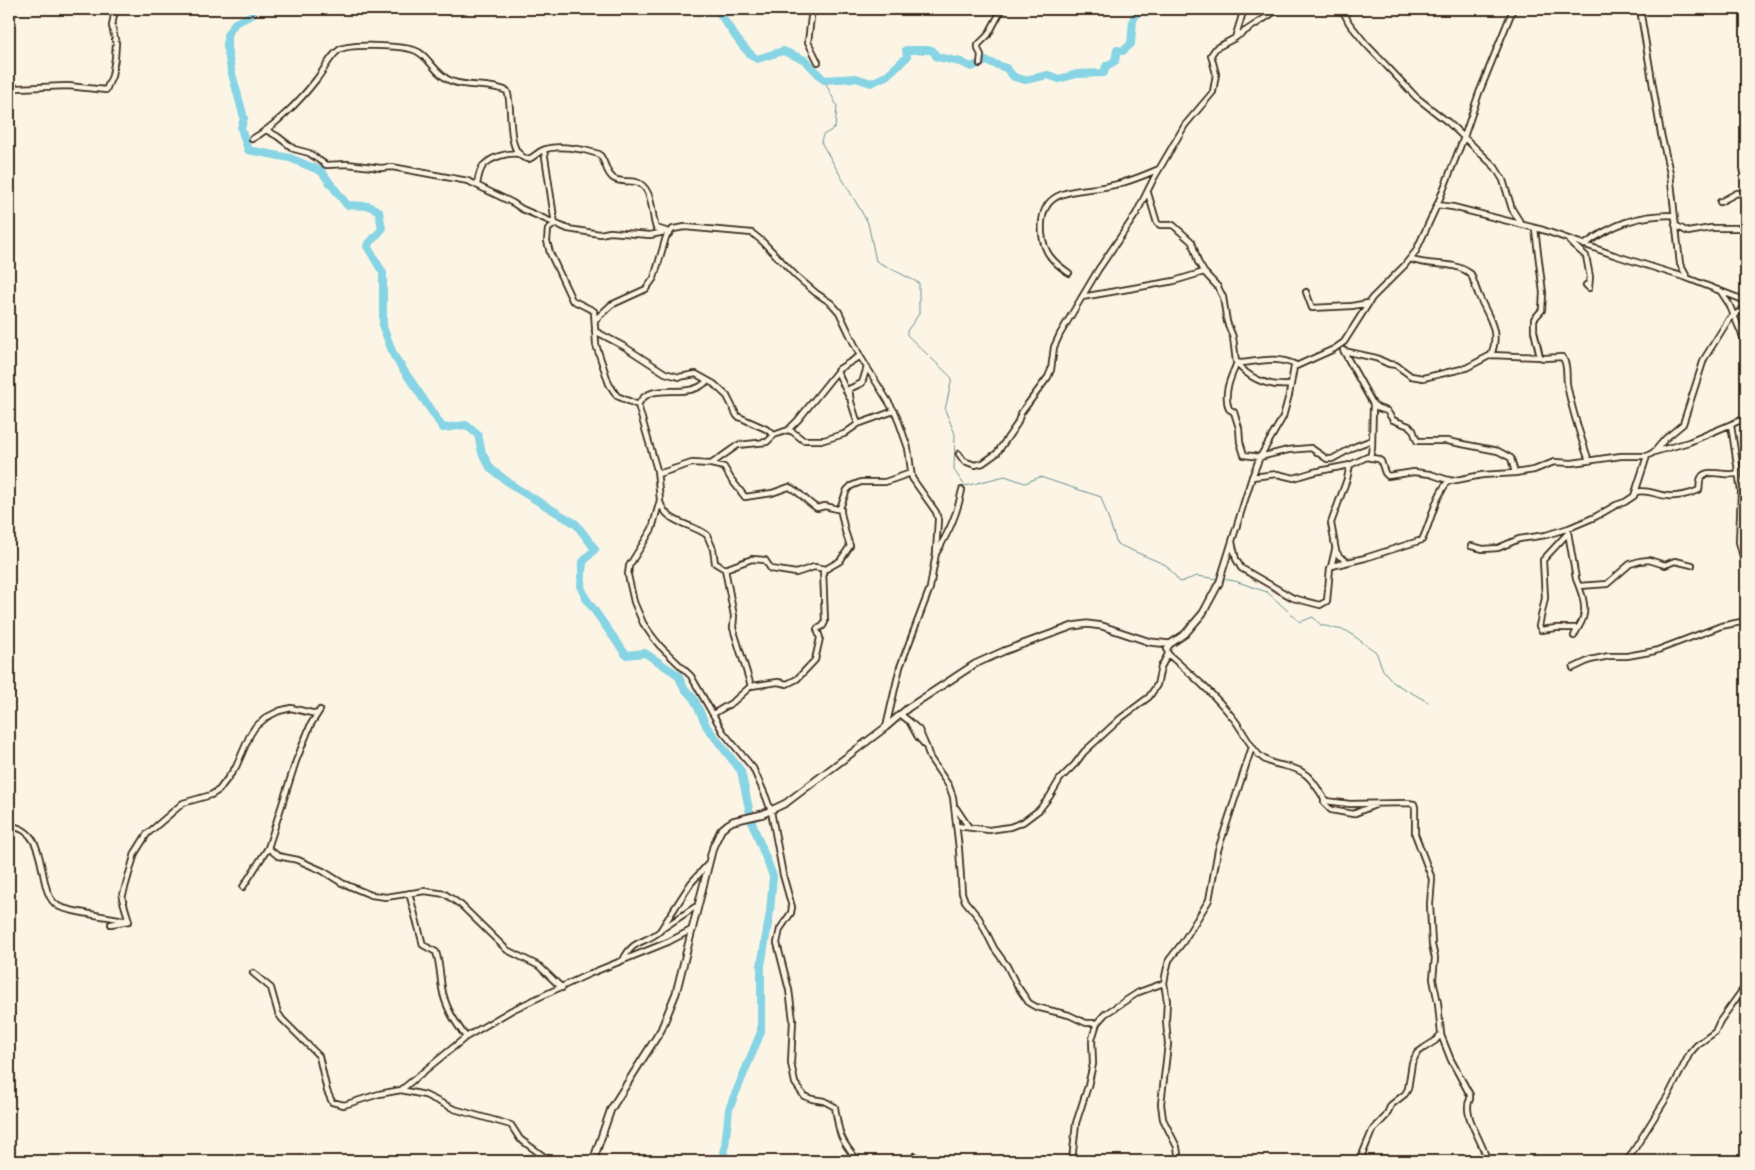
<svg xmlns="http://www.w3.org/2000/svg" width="1755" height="1170" font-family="'Indie Flower',sans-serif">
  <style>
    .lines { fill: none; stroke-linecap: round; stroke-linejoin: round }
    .stream { stroke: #689095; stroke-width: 1 }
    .river { stroke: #86d4e4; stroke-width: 8 }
    .minor-casing { stroke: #3b2a1e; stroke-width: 8 }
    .tertiary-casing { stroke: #3b2a1e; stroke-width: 9 }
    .minor { stroke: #fcf5e5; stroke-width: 4.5 }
    .tertiary { stroke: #fcf5e5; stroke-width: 5.5 }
  </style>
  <rect width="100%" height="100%" fill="#fcf5e5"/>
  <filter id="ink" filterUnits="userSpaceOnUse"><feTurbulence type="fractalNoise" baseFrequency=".02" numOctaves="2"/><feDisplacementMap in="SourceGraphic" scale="10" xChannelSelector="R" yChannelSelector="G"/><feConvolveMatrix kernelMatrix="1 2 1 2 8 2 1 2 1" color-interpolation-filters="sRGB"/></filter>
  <g filter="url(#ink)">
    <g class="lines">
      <path class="stream" d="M 824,80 L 837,106 L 835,128 L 823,135 L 821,142 L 868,223 L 876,261 L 919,283 L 919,314 L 907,331 L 907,335 L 952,378 L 945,410 L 955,434 L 954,470 L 965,486 L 1005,476 L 1025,483 L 1040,477 L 1101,497 L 1117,544 L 1166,565 L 1180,582 L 1197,576 L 1218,579
        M 1222,579 L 1235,581 L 1267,592 L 1300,622 L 1313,617 L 1321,625 L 1347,631 L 1376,652 L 1383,670 L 1394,683 L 1428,702"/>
      <path class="river" d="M 253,9 L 252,15 L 235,23 L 227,35 L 227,47 L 231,70 L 244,118 L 241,128 L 248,150 L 290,158 L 321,171 L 347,205 L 369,206 L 379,211 L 382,229 L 367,246 L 383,273 L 383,327 L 394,356 L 443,428 L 466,425 L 478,435 L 482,453 L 491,469 L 516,488 L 576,524 L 595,549 L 583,562 L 581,586 L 585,597 L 626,655 L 645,653 L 678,675 L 684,688 L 694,699 L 707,727 L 741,771 L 752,823 L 773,876 L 770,912 L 761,966 L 761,1032 L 729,1109 L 724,1155 L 725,1161
        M 716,9 C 730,26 739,47 757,59 L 783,51 L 805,60 L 824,80 L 856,78 L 871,83 L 886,76 L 907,57 L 906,50 L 932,50 L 937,57 L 961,62 L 971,67 L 986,61 L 1006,68 L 1014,77 L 1025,80 L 1048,75 L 1059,79 L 1077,74 L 1104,73 L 1106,66 L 1115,61 L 1117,50 L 1123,51 L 1131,44 L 1133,20 L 1138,9"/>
      <defs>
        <path id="minor" d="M 812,9 L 808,42 L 818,62
          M 1342,9 L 1349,23 L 1365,43 L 1416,97 L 1449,123 L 1495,167 L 1503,180 L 1512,209 L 1522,225
          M 1640,9 L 1661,134 L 1670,173 L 1680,264 L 1687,277
          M 1236,37 L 1279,9
          M 980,64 L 981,55 L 978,49 L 978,45 L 988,35 L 1002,9
          M 9,87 L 16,88 L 68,86 L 106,90 L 112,76 L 115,58 L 116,43 L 112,26 L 115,9
          M 266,130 L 277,136 L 294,149 L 309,153 L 326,165 L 347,164 L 381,168 L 392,167 L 468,181 L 513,203 L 522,209 L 568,229 L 600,234 L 610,232 L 650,235 L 665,232
          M 252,139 C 274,127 300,101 316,80 C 323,72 330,56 339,50 C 349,43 401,46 414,50 C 428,54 434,74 451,81 C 469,88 489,83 507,91 C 514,106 504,157 529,159 C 534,157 538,152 543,150 C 558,144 584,149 599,154 C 606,161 605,172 613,178 C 620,183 628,180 636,182 C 654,187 651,215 656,228 L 669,232
          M 544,150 L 555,224 L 548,229 L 547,241 L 550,253 L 572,300 L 594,311 L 596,345 L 609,384 L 617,396 L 638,405 L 657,470 L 660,500 L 652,529 L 629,566 L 628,575 L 634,602 L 643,623 L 652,636 L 660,646 L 691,676 L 723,732 L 753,768 L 766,797 L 771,811 L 783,875 L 792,907 L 791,913 L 780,929 L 777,943 L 789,990 L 793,1020 L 791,1063 L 795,1083 L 804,1096 L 812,1099 L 824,1101 L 835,1107 C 839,1134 840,1140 858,1161
          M 477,185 C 478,179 479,171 483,166 C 491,157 508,152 520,154
          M 1148,193 L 1157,223 L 1160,225 L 1173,225 L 1192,242 L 1198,262 L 1204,272 L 1218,287 L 1223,297 L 1227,322 L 1233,337 L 1236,362 L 1241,363 C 1262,361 1276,356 1296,365
          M 1720,202 L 1737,193 L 1746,195
          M 1437,205 L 1453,207 L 1543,230 L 1614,255 L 1687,278 L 1746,301
          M 1675,225 L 1688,232 L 1711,228 L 1746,228
          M 1535,229 L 1543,293 L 1542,310 L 1534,319 L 1534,331 L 1540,357
          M 1570,242 L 1586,256 L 1590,277 L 1589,288 L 1586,285
          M 1584,245 C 1613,224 1637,215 1673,215
          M 1410,259 C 1432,268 1451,259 1471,274 C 1474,282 1476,289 1479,296 C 1488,317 1501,331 1491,355
          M 1069,273 C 1053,262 1044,253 1042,234 C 1038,186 1075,193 1109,186 C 1126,183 1143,176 1159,169
          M 1306,292 L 1312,308 L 1352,306 L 1368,303
          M 1721,292 L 1729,304 L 1746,344
          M 1082,297 L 1174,281 L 1204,272
          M 595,320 L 611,305 L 646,289 L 654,278 L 666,237 L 673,229 L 685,227 L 752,233 L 762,241 L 796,276 L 816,293 L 831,303 L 839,312 L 860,356 L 896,414 L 908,448 L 912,478 L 936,512 L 938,519 L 936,553 L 930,588 L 900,667 L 886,727
          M 595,331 L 625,347 L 665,373 L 679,377 L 696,374 L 714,384 L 727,396 L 737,416 L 766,429 L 774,435 L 788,430 L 793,432 L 803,440 L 824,440 L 844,434 L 858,424 L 894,411
          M 1343,350 L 1373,404 L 1378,408 L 1387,411 L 1393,420 L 1409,426 L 1413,430 L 1417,441 L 1447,441 L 1498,451 L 1511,458 L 1515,473
          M 1344,351 L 1376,358 L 1389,364 L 1396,365 L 1411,376 L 1423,378 L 1466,368 L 1491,355 L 1540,357 L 1544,358 L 1562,357 C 1568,363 1566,376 1567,384 C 1572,411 1580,435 1589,461
          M 1240,364 L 1236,365 C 1230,379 1223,394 1229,409 L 1234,412 L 1239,428 L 1240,442 L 1244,455 L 1260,457 L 1288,450 L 1311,448 L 1327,459 L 1332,459 L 1356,446 L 1372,440
          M 1238,365 C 1252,380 1270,387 1291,385
          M 837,371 L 849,397
          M 638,405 C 650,379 688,402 707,381
          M 858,424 L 851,402 L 849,389 L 862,383 L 867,367
          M 1731,425 L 1741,491 L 1739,542 L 1746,568
          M 788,430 L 798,420 L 839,369 L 860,356
          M 1654,452 L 1665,439 L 1683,424 L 1704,359 L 1729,319 L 1746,307
          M 959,454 L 964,461 L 975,465 L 983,463 L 997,453 L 1017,424 L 1021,413 L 1048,377 L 1051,370 L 1054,347 L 1060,334 L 1098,270 L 1136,214 L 1154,178 L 1185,125 L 1213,92 L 1216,74 L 1211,55 L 1216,48 L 1235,38 L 1244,9
          M 1370,458 L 1372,448 L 1373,404
          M 711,464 L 724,467 L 731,479 L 745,497 L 772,493 L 789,487 C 801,492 806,502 817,508 L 825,506 L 841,510
          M 658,474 L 692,463 L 711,464 L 738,445 L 767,442 L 774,435
          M 1252,477 L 1277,474 L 1294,478 L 1314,472 L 1350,465 L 1367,457 L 1378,459 L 1381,461 L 1385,473 L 1388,476 L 1414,472 L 1430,474 L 1451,481 L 1482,475 L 1515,473 L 1534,470 L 1554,462 L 1572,463 L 1621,456 L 1647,456 L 1654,452 L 1689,442 L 1746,418
          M 1636,492 C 1647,489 1656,495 1668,496 C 1677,497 1691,494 1699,490 C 1700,487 1699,481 1701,478 C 1706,467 1730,478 1739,473
          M 660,502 C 667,524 691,523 707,535 L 713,549 L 715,563 L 725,569 L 734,616 L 733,628 L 751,686
          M 1568,532 L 1576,579 C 1581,591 1587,606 1583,618 C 1581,625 1576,630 1574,636
          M 1568,533 L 1543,560 L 1545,598 L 1539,626 L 1541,630 L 1556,628 L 1578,628
          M 1232,542 L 1236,559 L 1241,568 L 1293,598 L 1320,605 L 1327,601 L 1330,568 L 1332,566 L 1365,558 L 1422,540 C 1432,520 1434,498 1449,480
          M 1471,546 L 1483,549 L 1498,548 L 1519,539 L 1546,535 L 1569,528 L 1595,517 L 1616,505 L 1625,502 L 1634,496 L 1647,456
          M 937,552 C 949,531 957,515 962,490
          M 1348,562 L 1339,556 L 1336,551 L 1331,523 L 1347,479 L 1350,465
          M 1331,567 L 1335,550
          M 725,569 L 752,559 L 765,560 L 771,569 L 796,573 L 814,567 L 826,569 L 840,561 L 850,546 L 845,531 L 840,508 L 847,490 L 851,486 L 861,482 L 885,482 L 911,473
          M 1219,583 L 1252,477 L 1260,457 L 1283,417 L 1289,395 L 1294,367 L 1334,349 L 1344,342 L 1372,298 L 1404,266 L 1416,251 L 1438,203 L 1464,137 L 1479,93 L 1513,9
          M 1579,586 L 1607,584 L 1630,564 L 1640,561 L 1649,560 L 1665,565 L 1675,561 L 1692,565
          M 1168,654 C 1191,674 1214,694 1233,718 C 1243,730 1249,746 1260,756 C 1272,767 1289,764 1302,772 C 1313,778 1319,792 1326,801 L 1350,804 L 1408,803 L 1414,804 L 1415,807 L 1415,834 L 1432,879 L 1430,904 L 1432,945 L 1435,958 L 1433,979 L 1438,1003 L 1441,1034 L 1435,1041 L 1424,1048 L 1417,1053 L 1412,1063 L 1408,1089 L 1405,1094 L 1391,1105 L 1386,1116 L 1372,1131 L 1362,1155 L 1357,1161
          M 1573,668 L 1590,660 L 1609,656 L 1627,656 L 1655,651 L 1721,626 L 1746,621
          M 713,714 L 733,702 L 751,686 L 778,682 L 787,684 L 797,679 L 815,660 L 820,638 L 817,629 L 823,626 L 825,622 L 823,569
          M 900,714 L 909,721 L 918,737 L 926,746 L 930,758 L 949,786 L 953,797 L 959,849 L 962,893 L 965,901 L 979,918 L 994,948 L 1007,966 L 1016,984 L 1029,1003 L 1036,1007 L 1069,1015 L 1086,1023 L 1097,1023
          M 910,722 L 919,730 L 925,744
          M 1324,799 L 1324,803 L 1331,810 L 1353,814 L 1375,805
          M 956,808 L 968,826
          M 9,826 C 52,829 34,891 58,906 C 68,912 111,917 125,920
          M 957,826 L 989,830 L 1010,827 L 1023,822 L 1039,810 L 1050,796 L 1060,779 L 1075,764 L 1084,752 L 1121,718 L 1149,697 L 1157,685 L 1161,667 L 1168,654 L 1167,649 L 1170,644
          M 268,848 L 278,856 L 298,860 L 323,871 L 342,883 L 371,895 L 386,897 L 425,891 L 445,894 L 461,905 L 507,950 L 539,966 L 562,988
          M 243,887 L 268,848 L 296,761 L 311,724 L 320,710
          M 409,893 L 423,945 L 436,952 C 440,964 440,976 442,988 C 445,1007 455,1022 466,1037
          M 111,924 L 129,921 L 122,898 L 135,853 L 147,834 L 183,803 L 211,795 L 219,790 L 236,767 L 250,735 L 255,727 L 267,717 L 279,711 L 291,708 L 316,714
          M 665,927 L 695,907 L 697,908
          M 623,960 C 634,938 645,944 660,931 L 691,883 L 708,864
          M 253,973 L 271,988 L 278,1013 L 282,1019 L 319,1056 L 327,1091 L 332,1102 L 344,1105 L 379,1094 L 401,1090 L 425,1095 L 454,1109 L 511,1125 L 520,1139 L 550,1161
          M 1441,1035 L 1451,1060 L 1470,1095 L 1470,1099 C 1461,1115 1484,1142 1487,1161
          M 401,1090 L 466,1037 L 512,1010 L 589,974 L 668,942 L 693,929
          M 909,1161 L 915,1156
          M 1072,1161 L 1076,1123 L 1088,1086 L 1093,1064 L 1092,1039 L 1097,1023 L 1105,1014 L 1139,992 L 1164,983
          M 1179,1161 L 1177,1147 L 1163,1119 L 1161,1104 L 1168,1044 L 1166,1021 L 1167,1001 L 1164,983 L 1166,972 L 1169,960 L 1183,942 L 1209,900 L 1218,850 L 1252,747
          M 1627,1161 L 1669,1094 L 1690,1053 L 1697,1045 L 1715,1032 L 1720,1021 L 1746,985"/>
        <path id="tertiary" d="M 593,1161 L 611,1109 L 661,1030 L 676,993 L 713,847 L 721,830 L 728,824 L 733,821 L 763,814 L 786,803 L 886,727 L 908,708 L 975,664 L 1004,651 L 1073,626 L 1087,624 L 1102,626 L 1150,642 L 1170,644 L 1185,634 L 1203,613 L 1219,583"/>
      </defs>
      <use href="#minor" class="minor-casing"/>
      <use href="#tertiary" class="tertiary-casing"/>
      <use href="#minor" class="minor"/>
      <use href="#tertiary" class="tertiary"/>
    </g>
  </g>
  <rect width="1755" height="1170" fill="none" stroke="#fcf5e5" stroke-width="30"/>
  <rect x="15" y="15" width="1725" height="1140" fill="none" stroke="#3b2a1e" stroke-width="2" filter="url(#ink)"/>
</svg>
